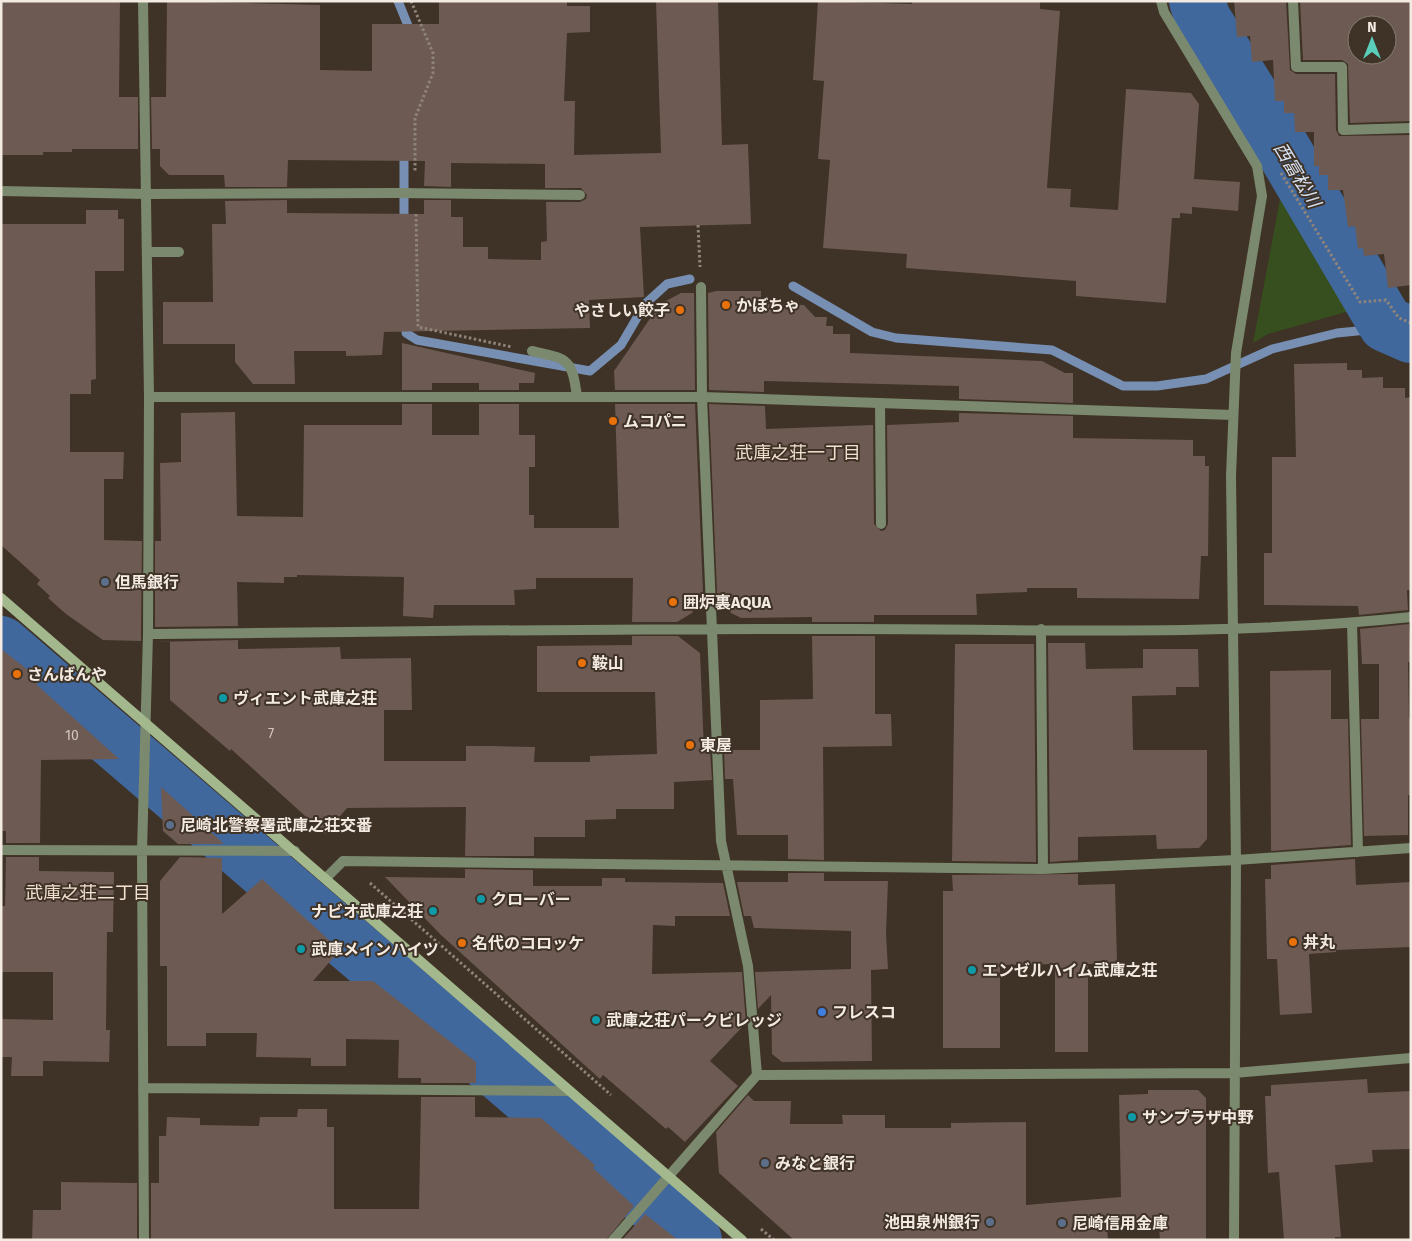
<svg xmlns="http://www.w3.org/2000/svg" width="1412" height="1241" font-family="'Fira Sans','Noto Sans JP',sans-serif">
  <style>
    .green { fill: #374e1e }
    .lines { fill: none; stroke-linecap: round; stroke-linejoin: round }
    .stream { stroke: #768fb2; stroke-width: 9 }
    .river { stroke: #41689d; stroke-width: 56 }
    .building { fill: #6d5a52; fill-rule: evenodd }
    .path { stroke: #8f847a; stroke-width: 3; stroke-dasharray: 2.5 2.5; stroke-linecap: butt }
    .lane { stroke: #7b896e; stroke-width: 10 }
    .street { stroke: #7b896e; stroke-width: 10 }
    .secondary { stroke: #a3b88d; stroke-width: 10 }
    .food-dot { fill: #e8710a; stroke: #3f3226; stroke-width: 2 }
    .service-dot { fill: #5c6f8a; stroke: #3f3226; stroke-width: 2 }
    .culture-dot { fill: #0f9aa8; stroke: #3f3226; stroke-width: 2 }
    .shop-dot { fill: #3f7fe0; stroke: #3f3226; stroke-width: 2 }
    .labels { text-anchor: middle; stroke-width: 4; stroke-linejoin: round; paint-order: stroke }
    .number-label { font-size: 14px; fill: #d2c6be }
    .poi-label { font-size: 16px; font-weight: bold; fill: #f3eae2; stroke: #3f3226; text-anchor: start }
    .water-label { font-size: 18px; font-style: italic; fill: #d8e4f4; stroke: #3f3226 }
    .neighbourhood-label { font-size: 18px; fill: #f2e1d1; stroke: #3f3226 }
  </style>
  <rect width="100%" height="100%" fill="#3f3226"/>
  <path class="green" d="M 1283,183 L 1359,314 L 1346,312 L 1268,334 L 1253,343 Z"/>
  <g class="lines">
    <path class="stream" d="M 398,1 L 411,33
      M 404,149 L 404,224
      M 793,286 L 872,332 L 896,338 L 1052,350 L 1123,386 L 1157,386 L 1206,379 L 1272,349 L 1337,333 L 1367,330 L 1385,331 L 1411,338
      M 406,322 L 406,333 L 417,340 L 590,371 L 621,345 L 645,304 L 667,284 L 690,279"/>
    <path class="river" d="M 1197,1 L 1203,19 L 1258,107 L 1386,324 L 1411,335
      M 1,644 L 694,1240"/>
  </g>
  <path class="building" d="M 1,1 L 120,1 L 119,97 L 138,97 L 138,149 L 72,149 L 72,152 L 43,152 L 43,155 L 1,155 Z
    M 167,1 L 320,5 L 320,70 L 372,71 L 372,24 L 439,24 L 439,1 L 567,1 L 567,6 L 590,6 L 590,32 L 567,33 L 564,101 L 575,101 L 574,155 L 661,153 L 656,1 L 718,1 L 722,145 L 748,144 L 751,224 L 640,227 L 644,297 L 589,300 L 590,328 L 384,332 L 382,355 L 346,356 L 346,351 L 294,351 L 295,384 L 253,384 L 235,362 L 235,344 L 163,344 L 163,302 L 213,302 L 212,224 L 226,224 L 225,201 L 287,200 L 287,213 L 424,214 L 424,200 L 451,200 L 451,217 L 463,217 L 463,247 L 488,247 L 488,259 L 541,260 L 541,242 L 547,241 L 546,202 L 580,202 L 586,199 L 587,195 L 581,188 L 545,188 L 545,164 L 451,163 L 451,187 L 424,186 L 425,161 L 288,160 L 287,187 L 225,187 L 224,175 L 169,175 L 160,166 L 160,149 L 152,149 L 151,97 L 166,97 Z
    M 818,1 L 912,4 L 912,1 L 1040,1 L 1040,9 L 1060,11 L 1047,188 L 1071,189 L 1070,207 L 1118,210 L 1126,89 L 1191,93 L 1199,104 L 1194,179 L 1240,182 L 1238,211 L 1192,207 L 1192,214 L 1180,213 L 1180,218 L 1172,218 L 1166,303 L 1076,296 L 1076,281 L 906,268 L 907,254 L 823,248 L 830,160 L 818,159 L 824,81 L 813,80 Z
    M 1234,1 L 1286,1 L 1290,70 L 1296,74 L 1335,74 L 1336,130 L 1339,136 L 1411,135 L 1411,285 L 1388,288 L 1384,254 L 1364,256 L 1363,248 L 1358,249 L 1355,226 L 1348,227 L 1343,190 L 1328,190 L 1328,175 L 1319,175 L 1319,166 L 1314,166 L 1314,132 L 1295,132 L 1294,113 L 1284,113 L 1284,101 L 1275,101 L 1273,60 L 1252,62 L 1250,36 L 1237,37 Z
    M 1300,1 L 1411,1 L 1411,121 L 1350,123 L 1348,64 L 1342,60 L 1303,60 ZM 1357,25 L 1387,25 L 1387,55 L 1357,55 Z
    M 86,210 L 118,210 L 118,219 L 124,219 L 124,271 L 95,271 L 96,379 L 91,380 L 91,394 L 70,394 L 70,452 L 124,452 L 123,479 L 104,479 L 104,540 L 142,541 L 141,641 L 103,640 L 66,614 L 48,598 L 50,596 L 37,584 L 40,580 L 1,545 L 1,224 L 86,224 Z
    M 716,291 L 761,291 L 761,304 L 804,305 L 815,317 L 827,317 L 826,326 L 833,326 L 833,334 L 850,334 L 850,353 L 1042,361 L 1065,373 L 1073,373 L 1073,403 L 959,399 L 959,386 L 764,381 L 764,392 L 709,390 L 708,293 Z
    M 681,293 L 694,293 L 695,390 L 615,390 L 614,371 L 660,304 Z
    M 402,343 L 535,373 L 534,383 L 519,383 L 519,390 L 479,390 L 479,383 L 432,383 L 432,390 L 402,390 Z
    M 1347,363 L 1347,370 L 1362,370 L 1362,378 L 1383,377 L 1383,388 L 1405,388 L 1405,398 L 1411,397 L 1411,590 L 1407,590 L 1408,610 L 1359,615 L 1358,606 L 1264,605 L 1264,553 L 1272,553 L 1272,457 L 1296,457 L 1294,364 Z
    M 402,404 L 432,404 L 432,435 L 479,435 L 479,404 L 519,404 L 519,435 L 535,435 L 535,467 L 529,467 L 529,515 L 534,515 L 534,528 L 619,528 L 615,404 L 695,404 L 703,591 L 692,613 L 677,622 L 632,622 L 633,578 L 536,578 L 536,589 L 514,590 L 515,605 L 434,605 L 433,618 L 403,616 L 404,577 L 297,575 L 297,577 L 284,577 L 284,583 L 237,582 L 238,626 L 155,627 L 155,541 L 161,541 L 160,463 L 181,462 L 181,413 L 235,412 L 237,516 L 303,517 L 304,425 L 402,425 Z
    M 709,404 L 765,406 L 766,429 L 873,425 L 874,524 L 881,531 L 885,530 L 888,524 L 887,425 L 959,422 L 959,413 L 1073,416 L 1073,438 L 1193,440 L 1193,456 L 1205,456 L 1205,466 L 1209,466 L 1208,556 L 1201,556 L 1199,599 L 1077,598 L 1077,588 L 1027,588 L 1027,592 L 976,594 L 977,615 L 874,615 L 874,622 L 812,622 L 812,617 L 741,618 L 731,613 L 717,593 Z
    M 1409,624 L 1411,662 L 1408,662 L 1409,718 L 1411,718 L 1411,795 L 1408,795 L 1408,835 L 1364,836 L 1361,719 L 1379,719 L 1379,664 L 1362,664 L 1360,629 Z
    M 632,636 L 678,636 L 700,653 L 704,750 L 710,750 L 712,780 L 674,782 L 674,809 L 616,809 L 616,819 L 585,820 L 585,837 L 534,837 L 534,856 L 465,856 L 466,807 L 347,808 L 325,834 L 231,749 L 230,751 L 170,700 L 170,642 L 155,642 L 238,640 L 238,649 L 340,647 L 341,659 L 411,658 L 412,710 L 384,710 L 384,761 L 466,761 L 466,746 L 491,746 L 535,747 L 534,762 L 590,762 L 590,756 L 657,754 L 655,692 L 537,692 L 537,646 L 632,645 Z
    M 812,636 L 875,636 L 875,714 L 891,714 L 892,746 L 823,747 L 824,860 L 788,859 L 788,835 L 737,835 L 733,779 L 725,779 L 724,750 L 760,750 L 760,700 L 813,699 Z
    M 1048,643 L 1085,643 L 1086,669 L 1143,668 L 1143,649 L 1198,649 L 1199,687 L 1176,687 L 1176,695 L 1132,696 L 1133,750 L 1207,750 L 1207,839 L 1199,848 L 1157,849 L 1156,835 L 1078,837 L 1078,860 L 1050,862 Z
    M 955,644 L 1034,644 L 1036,862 L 952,861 Z
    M 1,649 L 37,677 L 37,685 L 119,759 L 41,760 L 40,843 L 6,843 L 6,831 L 1,831 Z
    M 1331,670 L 1331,719 L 1348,719 L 1351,845 L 1271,851 L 1270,671 Z
    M 161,787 L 223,843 L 223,844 L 178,844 L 163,831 Z
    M 6,857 L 39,857 L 39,871 L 114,872 L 113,932 L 107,932 L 106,1030 L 110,1030 L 109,1062 L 43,1061 L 43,1076 L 11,1076 L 12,1057 L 1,1057 L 1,1019 L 53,1020 L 53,972 L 1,972 L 1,906 L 5,906 Z
    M 180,857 L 222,858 L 222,914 L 262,879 L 340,950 L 313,981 L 373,981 L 476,1062 L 476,1083 L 421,1083 L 421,1078 L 398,1078 L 399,1040 L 346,1039 L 346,1066 L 311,1066 L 311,1058 L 256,1057 L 257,1033 L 206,1033 L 206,1046 L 167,1046 L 167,966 L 160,966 L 160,881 Z
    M 1355,859 L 1356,885 L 1411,882 L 1411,947 L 1336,950 L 1336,952 L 1309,954 L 1312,1013 L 1280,1015 L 1277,959 L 1267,959 L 1265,879 L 1271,879 L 1271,865 Z
    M 465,869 L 533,870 L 533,886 L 602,886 L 602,878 L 625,878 L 625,882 L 723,883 L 730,916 L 675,916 L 675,926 L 653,925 L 652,974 L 742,972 L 746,1023 L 710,1061 L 738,1086 L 685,1142 L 668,1127 L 666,1129 L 603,1075 L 600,1079 L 441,935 L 385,877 L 465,878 Z
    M 788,873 L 824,873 L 824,881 L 888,881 L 886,934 L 888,969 L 871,970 L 872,1061 L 782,1062 L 772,1054 L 771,995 L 758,1009 L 755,972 L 851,969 L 851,931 L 754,928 L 751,916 L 744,916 L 737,882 L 788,882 Z
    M 1078,874 L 1078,885 L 1115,884 L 1117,963 L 1088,964 L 1088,1052 L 1055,1052 L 1055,964 L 1000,965 L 1000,1048 L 943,1048 L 943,891 L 953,891 L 952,875 Z
    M 1367,1079 L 1368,1093 L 1411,1091 L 1411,1149 L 1372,1150 L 1373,1162 L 1335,1165 L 1341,1237 L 1335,1237 L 1335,1240 L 1284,1240 L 1279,1172 L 1268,1173 L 1265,1096 L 1271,1096 L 1271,1085 Z
    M 1148,1090 L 1198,1090 L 1206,1098 L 1206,1240 L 1160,1240 L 1159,1227 L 1107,1228 L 1108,1240 L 794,1240 L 719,1173 L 716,1132 L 748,1095 L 754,1101 L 791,1101 L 790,1124 L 843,1124 L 842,1115 L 885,1115 L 885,1128 L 951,1128 L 951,1123 L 1026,1122 L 1026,1205 L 1121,1197 L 1119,1095 L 1148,1094 Z
    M 421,1097 L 475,1097 L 475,1117 L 541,1118 L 595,1165 L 593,1168 L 634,1206 L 606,1240 L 151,1240 L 151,1183 L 159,1183 L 159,1136 L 166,1136 L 167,1117 L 200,1118 L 200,1125 L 259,1126 L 260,1117 L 297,1117 L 298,1109 L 327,1109 L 327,1127 L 334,1127 L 334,1209 L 419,1209 Z
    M 61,1182 L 137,1183 L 137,1240 L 32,1240 L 33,1210 L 61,1210 Z
    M 645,1214 L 678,1240 L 622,1240 Z"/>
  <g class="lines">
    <path class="path" d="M 411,1 L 433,53 L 433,73 L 415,118 L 415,172
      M 1281,173 L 1360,302 L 1386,300 L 1399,318 L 1411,323
      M 416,214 L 418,327 L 512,347
      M 698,225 L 700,267
      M 370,883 L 611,1095
      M 761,1229 L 774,1240"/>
    <path class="lane" d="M 397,193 L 580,195
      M 147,252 L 179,252
      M 880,403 L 881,524"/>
    <path class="street" d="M 143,1 L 149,397 L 148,634
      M 1161,1 L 1164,12 L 1257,166 L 1262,196 L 1236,353 L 1231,476 L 1236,860 L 1234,1240
      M 1293,1 L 1296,67 L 1342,67 L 1343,130 L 1411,128
      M 1,191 L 146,194 L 397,193
      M 701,287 L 702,397 L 721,841 L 748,966 L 757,1075
      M 532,351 C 568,359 572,358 577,397
      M 149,397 L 702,397 L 1233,415
      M 1352,623 L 1358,852
      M 1041,629 L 1043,869
      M 1,850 L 295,851
      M 326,878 L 343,861 L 1043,869 L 1236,860 L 1411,848
      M 143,1088 L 569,1091
      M 144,1240 L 142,851 L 148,634 C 383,632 618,628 852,629 C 1038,629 1226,637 1411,617
      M 613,1240 L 757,1075 L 1234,1073 L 1411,1058"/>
    <path class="secondary" d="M 1,598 L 742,1240"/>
  </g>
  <g class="food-dot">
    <circle cx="726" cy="305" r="5"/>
    <circle cx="680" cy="310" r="5"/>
    <circle cx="613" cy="421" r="5"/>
    <circle cx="673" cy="602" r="5"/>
    <circle cx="582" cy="663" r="5"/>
    <circle cx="17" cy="674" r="5"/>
    <circle cx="690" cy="745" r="5"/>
    <circle cx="1293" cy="942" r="5"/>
    <circle cx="462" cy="943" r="5"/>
  </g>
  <g class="service-dot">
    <circle cx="105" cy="582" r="5"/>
    <circle cx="170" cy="825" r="5"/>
    <circle cx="765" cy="1163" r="5"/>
    <circle cx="990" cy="1222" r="5"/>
    <circle cx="1062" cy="1223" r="5"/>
  </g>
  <g class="culture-dot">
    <circle cx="223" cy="698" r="5"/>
    <circle cx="481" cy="899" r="5"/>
    <circle cx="433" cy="911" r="5"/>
    <circle cx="301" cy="949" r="5"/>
    <circle cx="972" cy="970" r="5"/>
    <circle cx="596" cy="1020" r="5"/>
    <circle cx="1132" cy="1117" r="5"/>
  </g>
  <circle class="shop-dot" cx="822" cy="1012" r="5"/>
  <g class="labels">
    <g class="number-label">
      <text x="271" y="738">7</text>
      <text x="72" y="740">10</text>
    </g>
    <g class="poi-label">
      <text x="736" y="311">かぼちゃ</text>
      <text x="670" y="316" text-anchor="end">やさしい餃子</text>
      <text x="623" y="427">ムコパニ</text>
      <text x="115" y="588">但馬銀行</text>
      <text x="683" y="608">囲炉裏AQUA</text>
      <text x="592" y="669">鞍山</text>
      <text x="27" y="680">さんばんや</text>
      <text x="233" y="704">ヴィエント武庫之荘</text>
      <text x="700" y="751">東屋</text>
      <text x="180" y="831">尼崎北警察署武庫之荘交番</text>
      <text x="491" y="905">クローバー</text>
      <text x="423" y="917" text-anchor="end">ナビオ武庫之荘</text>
      <text x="1303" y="948">丼丸</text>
      <text x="472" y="949">名代のコロッケ</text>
      <text x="311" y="955">武庫メインハイツ</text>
      <text x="982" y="976">エンゼルハイム武庫之荘</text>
      <text x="832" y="1018">フレスコ</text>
      <text x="606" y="1026">武庫之荘パークビレッジ</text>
      <text x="1142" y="1123">サンプラザ中野</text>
      <text x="775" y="1169">みなと銀行</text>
      <text x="980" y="1228" text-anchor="end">池田泉州銀行</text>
      <text x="1072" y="1229">尼崎信用金庫</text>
    </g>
    <g class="water-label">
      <text transform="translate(1297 175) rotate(59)" y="6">西富松川</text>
    </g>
    <g class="neighbourhood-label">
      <text x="798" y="459">武庫之荘一丁目</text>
      <text x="88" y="899">武庫之荘二丁目</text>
    </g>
  </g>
  <rect width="1412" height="1241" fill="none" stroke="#f3eae2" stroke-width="5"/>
  <g transform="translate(1372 40)"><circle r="24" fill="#3f3226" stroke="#877c71"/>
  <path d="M0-4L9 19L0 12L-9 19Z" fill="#5bcebb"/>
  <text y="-8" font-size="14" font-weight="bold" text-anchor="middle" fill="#f3eae2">N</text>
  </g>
</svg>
